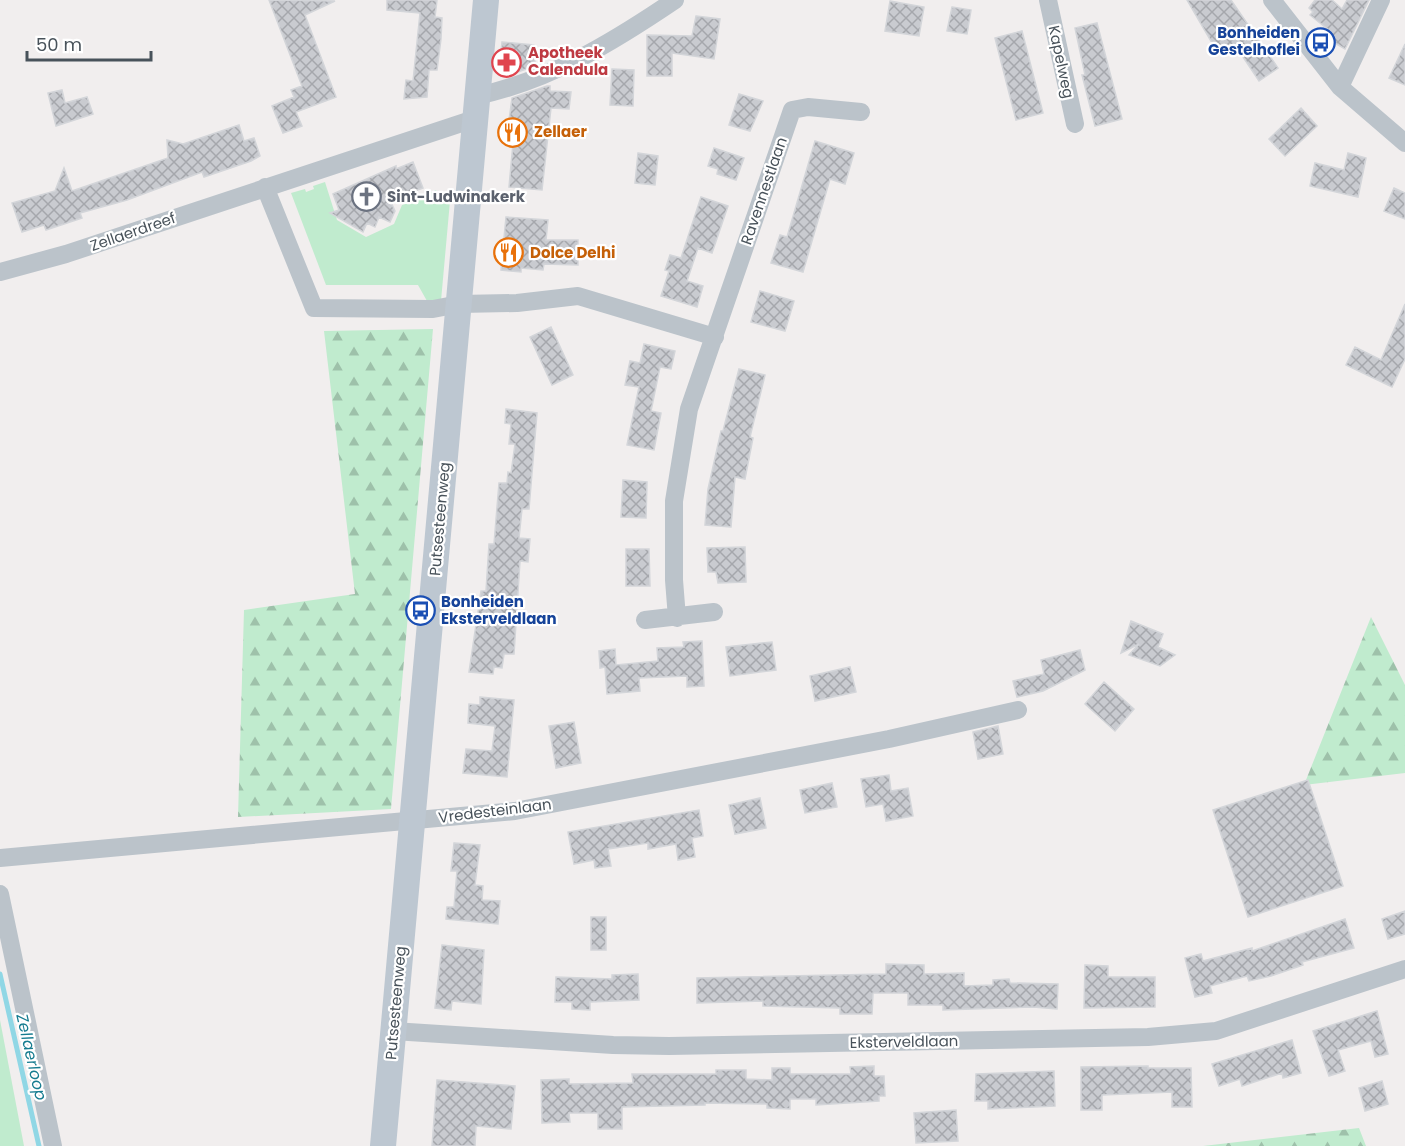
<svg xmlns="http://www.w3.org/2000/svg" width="1405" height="1146" font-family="Poppins,sans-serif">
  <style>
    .forest { fill: url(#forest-firs) }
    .park { fill: #c0ebce }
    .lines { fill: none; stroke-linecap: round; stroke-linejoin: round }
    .stream { stroke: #90d7e5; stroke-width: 5 }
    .building { fill: url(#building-cross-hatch); stroke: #d3d5d9; stroke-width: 1.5 }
    .minor { stroke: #bbc3ca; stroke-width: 18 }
    .secondary { stroke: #bdc7d1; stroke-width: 26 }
    .labels { text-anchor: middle; stroke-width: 4.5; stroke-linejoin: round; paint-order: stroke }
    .transit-label { font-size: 15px; font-weight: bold; fill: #164399; stroke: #fff; text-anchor: end }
    .health-label { font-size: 15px; font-weight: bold; fill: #be3a42; stroke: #fff; text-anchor: start }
    .street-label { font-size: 15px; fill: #48525a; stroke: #fff }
    .food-label { font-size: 15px; font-weight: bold; fill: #c56008; stroke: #fff; text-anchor: start }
    .worship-label { font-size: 15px; font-weight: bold; fill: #5b616d; stroke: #fff; text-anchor: start }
    .water-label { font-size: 16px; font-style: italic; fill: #167c90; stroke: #fff }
  </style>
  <defs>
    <pattern id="forest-firs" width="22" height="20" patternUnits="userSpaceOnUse" patternTransform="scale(1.5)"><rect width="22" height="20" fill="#c0ebce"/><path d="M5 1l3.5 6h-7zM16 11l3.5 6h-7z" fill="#9ec1aa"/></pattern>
    <pattern id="building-cross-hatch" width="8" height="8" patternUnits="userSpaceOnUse" patternTransform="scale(1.5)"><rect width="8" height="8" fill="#c9cbd0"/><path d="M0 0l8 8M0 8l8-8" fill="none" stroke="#a5a7ac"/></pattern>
  </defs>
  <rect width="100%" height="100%" fill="#f1eeee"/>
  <path class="forest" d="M 433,329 L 391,809 L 238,817 L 244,610 L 355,594 L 324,331 Z
    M 1371,617 L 1405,685 L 1405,773 L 1304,785 Z
    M 1359,1128 L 1366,1146 L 1203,1146 Z"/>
  <path class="park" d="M 325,182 L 337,220 L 366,237 L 394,224 L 402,205 L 436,190 L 438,194 L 446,192 L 445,200 L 450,201 L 441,301 L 427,301 L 418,285 L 326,285 L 291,193 L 305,189 L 306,192 L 314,189 L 313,186 Z
    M 0,1020 L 24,1146 L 0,1146 Z"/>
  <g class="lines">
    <path class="stream" d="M 0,974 L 39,1146"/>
  </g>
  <path class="building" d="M 269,0 L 335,1 L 305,15 L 336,97 L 296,112 L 302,126 L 283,133 L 272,106 L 294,97 L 291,90 L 302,86 Z
    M 387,0 L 437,0 L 435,17 L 442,18 L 441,39 L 437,70 L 429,70 L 427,97 L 404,99 L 406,80 L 413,81 L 420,13 L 387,10 Z
    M 1187,0 L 1231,0 L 1278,68 L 1259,81 L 1235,45 L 1219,55 Z
    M 1315,0 L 1332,0 L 1342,9 L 1347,0 L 1369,0 L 1345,49 L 1326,38 L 1330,31 L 1310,15 L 1313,12 L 1309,8 Z
    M 890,1 L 924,7 L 919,36 L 885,31 Z
    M 952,7 L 971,10 L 967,34 L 947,31 Z
    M 696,16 L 720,19 L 714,59 L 672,53 L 672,76 L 647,76 L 647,35 L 692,36 Z
    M 1097,23 L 1122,119 L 1095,126 L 1082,75 L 1085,75 L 1075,28 Z
    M 1022,31 L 1043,113 L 1016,120 L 995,38 Z
    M 502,42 L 534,45 L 535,66 L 512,74 L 499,73 Z
    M 1405,44 L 1405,85 L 1389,78 Z
    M 612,69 L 634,70 L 633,106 L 610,105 Z
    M 547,86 L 550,86 L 550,91 L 571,92 L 569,109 L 551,108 L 542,190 L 509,187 L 513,143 L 506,143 L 512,98 Z
    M 62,90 L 65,103 L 87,97 L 93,114 L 56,126 L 48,93 Z
    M 739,94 L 763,101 L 750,131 L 729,125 Z
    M 1301,108 L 1317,126 L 1285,156 L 1269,139 Z
    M 239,125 L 244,141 L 254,138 L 260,156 L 251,161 L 204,177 L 202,172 L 127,200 L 80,213 L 82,218 L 46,230 L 44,225 L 22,232 L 12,203 L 55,191 L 64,168 L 72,191 L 168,158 L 167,140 L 183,144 Z
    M 815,141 L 854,153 L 845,184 L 830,179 L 803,272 L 771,263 L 780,235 L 787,237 Z
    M 714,148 L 744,158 L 736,180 L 717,174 L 718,169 L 708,166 Z
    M 638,153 L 658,156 L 655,185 L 635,183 Z
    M 1348,153 L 1366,158 L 1358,197 L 1310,186 L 1315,163 L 1344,170 Z
    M 413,162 L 423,188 L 390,200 L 395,211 L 390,222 L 379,217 L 375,227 L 367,223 L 363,232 L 330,213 L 339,210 L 333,194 L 396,166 L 396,169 Z
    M 1394,188 L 1405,193 L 1405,219 L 1384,211 Z
    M 701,197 L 728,206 L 712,253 L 698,248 L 687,281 L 703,286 L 697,307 L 661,296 L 669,271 L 665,270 L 670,255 L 681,258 Z
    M 506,217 L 548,220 L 546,240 L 578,240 L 578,265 L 544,264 L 543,270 L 521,268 L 521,272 L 501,270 Z
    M 760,291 L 794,301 L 785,331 L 751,322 Z
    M 1405,304 L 1405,359 L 1392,387 L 1346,365 L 1355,347 L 1381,360 Z
    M 551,327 L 573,375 L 552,385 L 530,337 Z
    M 644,344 L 675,351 L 671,369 L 660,367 L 651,411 L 661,413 L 654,450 L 627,445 L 639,387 L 625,385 L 630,361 L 640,363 Z
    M 739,369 L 765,375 L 750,437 L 753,438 L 745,479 L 735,477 L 731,527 L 705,525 L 708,489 L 721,431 L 723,431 Z
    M 506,409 L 537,413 L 529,509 L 522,509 L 519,538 L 530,539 L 528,562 L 520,561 L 514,654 L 504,654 L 502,668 L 494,667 L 493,674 L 469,672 L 481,591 L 486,591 L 489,544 L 494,544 L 499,483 L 507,483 L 508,472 L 511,473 L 515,444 L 509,444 L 511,424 L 505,423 Z
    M 623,480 L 647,482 L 646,518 L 621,517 Z
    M 745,547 L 746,582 L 718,583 L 716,572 L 708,572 L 707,548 Z
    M 626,549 L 649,549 L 650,586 L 626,586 Z
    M 1131,621 L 1163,634 L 1158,647 L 1175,655 L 1160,666 L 1129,655 L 1139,644 L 1121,653 Z
    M 702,641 L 704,686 L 687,687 L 687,676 L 639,678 L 640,691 L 607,694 L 605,667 L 600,668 L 599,651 L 615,649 L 616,665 L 658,661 L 657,648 L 684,647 L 683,642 Z
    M 772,642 L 776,670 L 730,676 L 726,647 Z
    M 1080,650 L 1085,670 L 1043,691 L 1017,697 L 1013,681 L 1044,674 L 1041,660 Z
    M 850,667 L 856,692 L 815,701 L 810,676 Z
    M 1104,682 L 1134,709 L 1115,731 L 1085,704 Z
    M 480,697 L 514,700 L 507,777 L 463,773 L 466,749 L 492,751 L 495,726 L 468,723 L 469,704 L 480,705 Z
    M 574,722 L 581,763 L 556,768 L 549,726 Z
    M 998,726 L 1003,754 L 978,759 L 973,732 Z
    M 889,775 L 891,791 L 908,788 L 913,816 L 886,821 L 883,804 L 866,807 L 861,779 Z
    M 1308,780 L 1343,886 L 1248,917 L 1213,810 Z
    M 832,783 L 837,807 L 805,813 L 800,790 Z
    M 760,798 L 766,828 L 735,834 L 729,805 Z
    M 699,810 L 703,836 L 692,838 L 695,857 L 678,860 L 676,844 L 648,849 L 648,843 L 608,849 L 611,866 L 595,868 L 594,860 L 574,864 L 568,832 Z
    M 454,843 L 480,845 L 475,885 L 483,886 L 482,900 L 500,901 L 498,924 L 446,919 L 447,907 L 454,907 L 457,871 L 451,871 Z
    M 1405,911 L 1405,934 L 1388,939 L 1382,919 Z
    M 591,917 L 606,917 L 606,950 L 591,950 Z
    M 1345,919 L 1354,948 L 1302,962 L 1303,965 L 1271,976 L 1249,981 L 1247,976 L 1210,986 L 1212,993 L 1195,997 L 1185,958 L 1201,954 L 1203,961 L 1252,948 L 1252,951 Z
    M 442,945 L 484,950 L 481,1004 L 452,1001 L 451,1010 L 435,1008 Z
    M 886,964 L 924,965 L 924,974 L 964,973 L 964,986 L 993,985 L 993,980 L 1009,979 L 1010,983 L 1058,984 L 1057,1009 L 1033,1007 L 943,1010 L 943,1005 L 908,1005 L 908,993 L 873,993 L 872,1014 L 840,1014 L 840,1008 L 763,1006 L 763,1001 L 697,1003 L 697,978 L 886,974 Z
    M 1085,965 L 1108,966 L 1108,977 L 1155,977 L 1155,1007 L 1084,1008 Z
    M 638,974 L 639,1000 L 590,1002 L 590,1010 L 572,1009 L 572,1002 L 555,1002 L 556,977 L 612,979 L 612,975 Z
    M 1377,1011 L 1388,1054 L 1375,1057 L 1371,1041 L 1338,1050 L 1345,1071 L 1329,1076 L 1313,1031 Z
    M 1292,1040 L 1301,1073 L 1283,1078 L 1282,1073 L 1242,1086 L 1240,1079 L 1219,1086 L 1212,1064 Z
    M 874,1066 L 874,1076 L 884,1076 L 885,1096 L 879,1096 L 879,1101 L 816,1105 L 816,1099 L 790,1099 L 790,1109 L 767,1108 L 767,1104 L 705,1103 L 705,1105 L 622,1107 L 622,1129 L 598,1129 L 598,1113 L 569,1113 L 570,1122 L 542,1123 L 541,1080 L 569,1079 L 569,1084 L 633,1083 L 632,1074 L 716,1074 L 716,1070 L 746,1070 L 746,1079 L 772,1080 L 772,1068 L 790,1068 L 790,1074 L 851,1074 L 850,1067 Z
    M 1148,1066 L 1148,1068 L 1191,1068 L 1192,1107 L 1172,1107 L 1172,1092 L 1102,1095 L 1102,1110 L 1081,1110 L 1081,1067 Z
    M 1054,1071 L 1055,1106 L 988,1109 L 988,1101 L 975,1101 L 976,1074 Z
    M 437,1080 L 515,1086 L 511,1129 L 476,1126 L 475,1146 L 432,1146 Z
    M 1382,1081 L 1388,1104 L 1365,1111 L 1359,1088 Z
    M 956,1110 L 958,1141 L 916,1143 L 914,1113 Z"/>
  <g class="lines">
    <path class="minor" d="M 1048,0 L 1075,124
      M 1272,0 L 1340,87 L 1405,143
      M 1340,87 L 1381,0
      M 477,96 C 551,80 613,42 675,0
      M 265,187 L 314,308 L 433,309 L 459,304 L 517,303 L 578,296 L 715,337
      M 0,272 L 66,254 L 474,119
      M 677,618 L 674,580 L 674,501 L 689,409 L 792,110 L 808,107 L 861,112
      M 645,620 L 714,612
      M 0,858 L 515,811 L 889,739 L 1018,710
      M 0,894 L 53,1146
      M 393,1031 L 613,1045 L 669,1046 L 1148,1037 L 1216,1031 L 1405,969"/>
    <path class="secondary" d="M 383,1146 L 486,0"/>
  </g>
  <defs>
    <symbol id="bus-ring" viewBox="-11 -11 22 22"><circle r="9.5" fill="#fff" stroke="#1a4fb4" stroke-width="1.5"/><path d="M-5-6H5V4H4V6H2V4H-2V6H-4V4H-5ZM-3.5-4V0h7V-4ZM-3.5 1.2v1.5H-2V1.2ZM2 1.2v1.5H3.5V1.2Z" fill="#1a4fb4"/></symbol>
    <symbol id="pharmacy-ring" viewBox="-11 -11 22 22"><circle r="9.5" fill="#fff" stroke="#e0444e" stroke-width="1.5"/><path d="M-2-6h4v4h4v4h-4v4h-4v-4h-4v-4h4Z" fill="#e0444e"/></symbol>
    <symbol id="restaurant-ring" viewBox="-11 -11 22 22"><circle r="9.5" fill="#fff" stroke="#e8710a" stroke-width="1.5"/><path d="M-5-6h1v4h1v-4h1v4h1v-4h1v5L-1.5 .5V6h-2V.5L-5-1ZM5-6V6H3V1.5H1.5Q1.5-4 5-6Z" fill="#e8710a"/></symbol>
    <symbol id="church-ring" viewBox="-11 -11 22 22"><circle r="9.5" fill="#fff" stroke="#6b7280" stroke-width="1.5"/><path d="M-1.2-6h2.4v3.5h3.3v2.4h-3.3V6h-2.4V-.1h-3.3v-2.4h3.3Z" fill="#6b7280"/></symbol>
  </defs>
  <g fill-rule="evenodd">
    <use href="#bus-ring" x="1304" y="26" width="33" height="33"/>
    <use href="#pharmacy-ring" x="490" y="46" width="33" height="33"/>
    <use href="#restaurant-ring" x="496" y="116" width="33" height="33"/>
    <use href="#church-ring" x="350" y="180" width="33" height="33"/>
    <use href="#restaurant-ring" x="492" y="236" width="33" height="33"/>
    <use href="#bus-ring" x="404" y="594" width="33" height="33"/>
  </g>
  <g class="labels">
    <g class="transit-label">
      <text x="1300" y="38">Bonheiden<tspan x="1300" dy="17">Gestelhoflei</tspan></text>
      <text x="441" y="607" text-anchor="start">Bonheiden<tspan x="441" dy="17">Eksterveldlaan</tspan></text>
    </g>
    <g class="health-label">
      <text x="528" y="58">Apotheek<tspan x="528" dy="17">Calendula</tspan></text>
    </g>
    <g class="street-label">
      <text transform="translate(1061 62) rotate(78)" y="5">Kapelweg</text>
      <text transform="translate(764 191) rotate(-71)" y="5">Ravennestlaan</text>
      <text transform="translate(133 232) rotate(-19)" y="5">Zellaerdreef</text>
      <text transform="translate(440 519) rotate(-85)" y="5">Putsesteenweg</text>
      <text transform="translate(495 811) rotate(-7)" y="5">Vredesteinlaan</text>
      <text transform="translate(396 1003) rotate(-85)" y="5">Putsesteenweg</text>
      <text transform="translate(904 1042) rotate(-1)" y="5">Eksterveldlaan</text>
    </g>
    <g class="food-label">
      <text x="534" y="137">Zellaer</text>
      <text x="530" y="258">Dolce Delhi</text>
    </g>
    <g class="worship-label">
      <text x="387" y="202">Sint-Ludwinakerk</text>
    </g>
    <g class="water-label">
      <text transform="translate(32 1057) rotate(77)" y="6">Zellaerloop</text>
    </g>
  </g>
  <path d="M27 51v9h124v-9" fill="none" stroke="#48525a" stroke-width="3"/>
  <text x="36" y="51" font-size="18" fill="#48525a" stroke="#ffffff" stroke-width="4.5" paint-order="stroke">50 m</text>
</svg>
